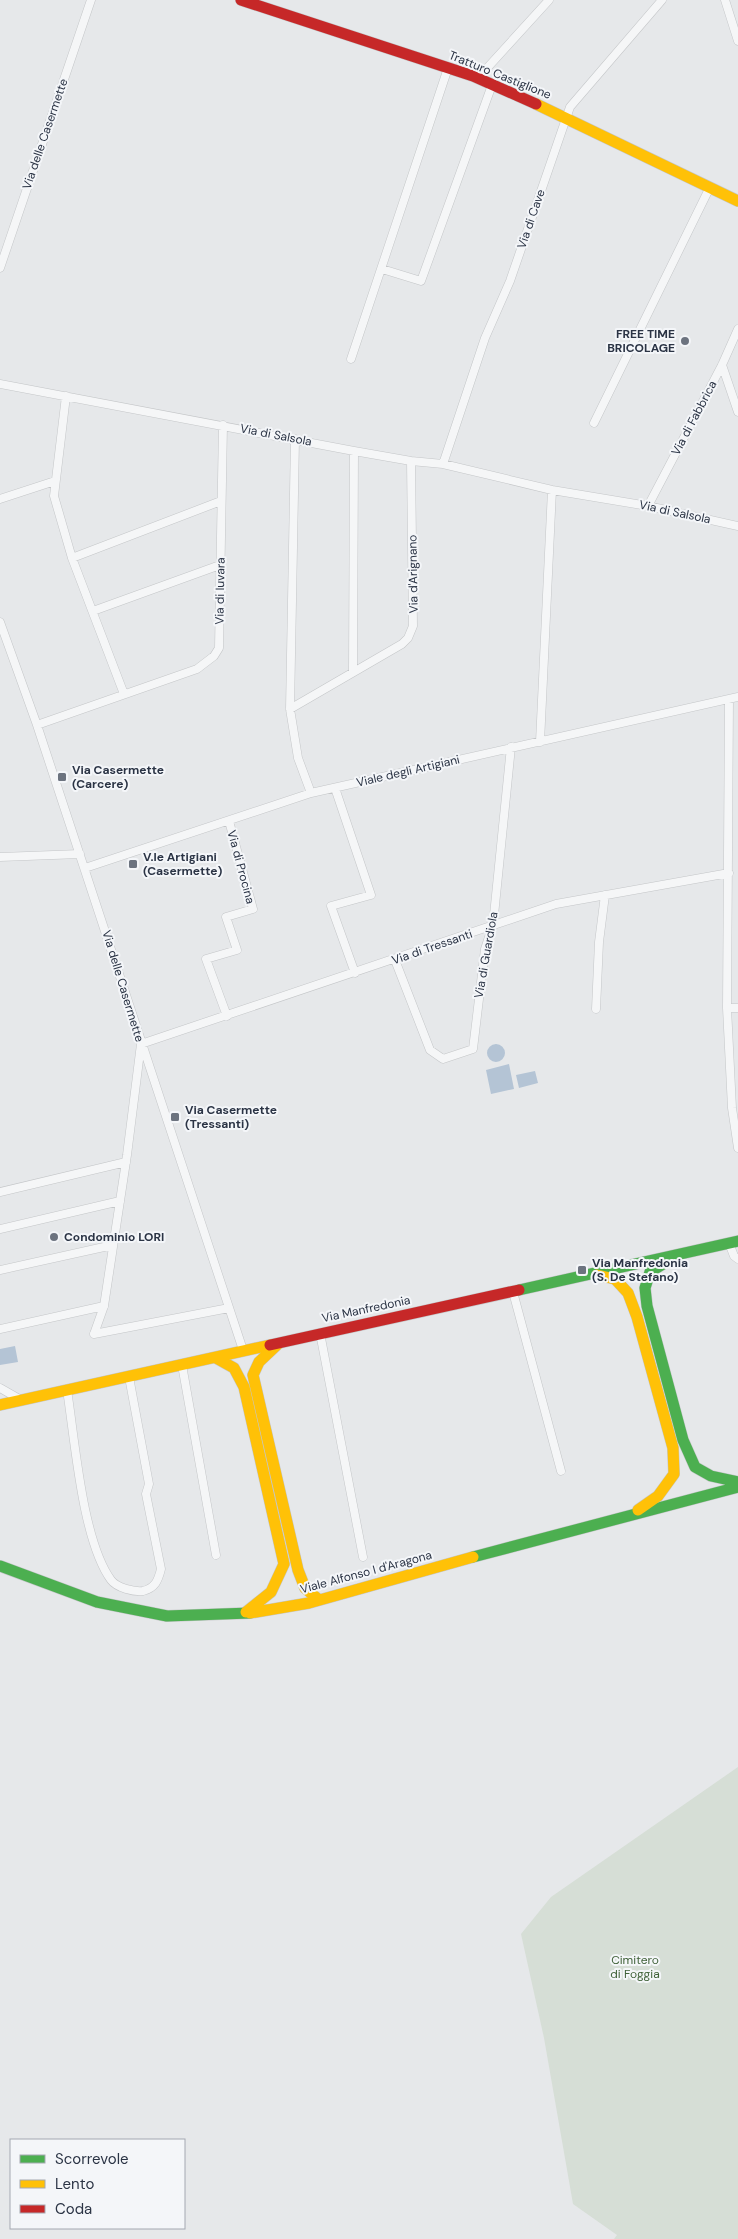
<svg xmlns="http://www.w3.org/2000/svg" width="738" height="2239" font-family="'DM Sans',sans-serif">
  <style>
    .green { fill: #d6ded6 }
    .water { fill: #b4c4d5 }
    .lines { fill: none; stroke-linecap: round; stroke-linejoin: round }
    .street-casing { stroke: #c4c6c8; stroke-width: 9 }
    .fast-casing { stroke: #c4c6c8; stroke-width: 12 }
    .slow-casing { stroke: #c4c6c8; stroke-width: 12 }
    .jam-casing { stroke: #c4c6c8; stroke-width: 12 }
    .street { stroke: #f5f6f7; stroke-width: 8 }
    .fast { stroke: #4caf50; stroke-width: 11 }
    .slow { stroke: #ffc107; stroke-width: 11 }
    .jam { stroke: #c62828; stroke-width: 11 }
    .poi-dot { fill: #6c737f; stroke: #f4f6f9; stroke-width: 2 }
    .labels { text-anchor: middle; stroke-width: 4; stroke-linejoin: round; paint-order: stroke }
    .street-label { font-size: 12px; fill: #2b3445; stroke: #f4f6f9 }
    .poi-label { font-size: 12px; font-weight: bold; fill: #2b3445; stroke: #f4f6f9; text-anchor: start }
    .park-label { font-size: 12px; fill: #3f6138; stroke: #f4f6f9 }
  </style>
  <rect width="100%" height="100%" fill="#e6e8ea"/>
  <path class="green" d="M 738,1767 L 738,2239 L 614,2239 L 617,2235 L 573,2204 L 544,2038 L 521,1934 L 551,1897 Z"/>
  <path class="water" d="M487 1053a9 9 0 1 1 18 0a9 9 0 1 1-18 0Z
    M 509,1064 L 514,1089 L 491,1094 L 486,1070 Z
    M 535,1071 L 538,1083 L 519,1088 L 516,1075 Z
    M 15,1346 L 18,1362 L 0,1365 L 0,1349 Z"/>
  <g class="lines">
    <defs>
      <path id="street" d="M 725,0 L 738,41
        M 478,78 L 549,0
        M 0,268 L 91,0
        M 382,269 L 421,281 L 492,85
        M 351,359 L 448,68
        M 722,365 L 738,412
        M 0,384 L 354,451 L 411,461 L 443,464 L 552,490 L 648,506 L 738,526
        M 66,396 L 54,496 L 72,558 L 124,694
        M 594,423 L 710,187
        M 295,439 L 290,709 L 298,758 L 311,793
        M 443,464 L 485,338 L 510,281 L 570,107 L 662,0
        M 0,499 L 55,481
        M 648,506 L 722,365 L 738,329
        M 72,558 L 221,501
        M 93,611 L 220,565
        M 0,622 L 37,725 L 243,1350
        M 353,672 L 354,451
        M 729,699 L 727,1008 L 732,1108 L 738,1148
        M 290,709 L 402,644 L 408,638 L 413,626 L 411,461
        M 37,725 L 197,669 L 214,656 L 219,648 L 223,425
        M 540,742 L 552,490
        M 335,788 L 371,895 L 331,906 L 355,973
        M 0,857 L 80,854
        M 85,868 L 311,793 L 738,697
        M 395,960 L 430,1050 L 443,1059 L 473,1049 L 485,949 L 493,925 L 511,747
        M 727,1008 L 738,1008
        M 596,1009 L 599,942 L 605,895
        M 227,1016 L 206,959 L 237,950 L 226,917 L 253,909 L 229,821
        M 0,1192 L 126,1162
        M 0,1229 L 120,1201
        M 729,1243 L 734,1256 L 738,1259
        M 0,1270 L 113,1245
        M 513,1292 L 561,1471
        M 0,1329 L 104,1306
        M 320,1333 L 363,1557
        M 94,1334 L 104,1306 L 127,1155 L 141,1044 L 556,904 L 729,873
        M 94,1334 L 229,1308
        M 182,1365 L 216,1555
        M 0,1388 L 21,1400
        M 67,1390 C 75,1440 82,1540 111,1580 C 117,1588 134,1592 143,1591 C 155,1588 158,1581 161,1569 L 146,1494 L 149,1484 L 129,1377"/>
      <path id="fast" d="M 668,1261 L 650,1272 L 645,1288 L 647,1306 L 683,1440 L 695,1467 L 711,1476 L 738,1482
        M 519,1290 L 738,1241
        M 473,1557 L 738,1487
        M 0,1566 L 97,1602 L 167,1616 L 250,1613"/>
      <path id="slow" d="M 536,104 L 738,201
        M 597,1275 L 615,1279 L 628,1293 L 637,1317 L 673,1448 L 674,1474 L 658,1496 L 638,1510
        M 278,1344 L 259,1362 L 253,1375 L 298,1570 L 305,1588 L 319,1600
        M 216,1358 L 234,1368 L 244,1387 L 284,1564 L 271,1592 L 246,1612
        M 0,1405 L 270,1345
        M 250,1613 L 309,1603 L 473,1557"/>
      <path id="jam" d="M 241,0 L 473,76 L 536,104
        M 270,1345 L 519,1290"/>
    </defs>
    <use href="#street" class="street-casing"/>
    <use href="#fast" class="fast-casing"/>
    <use href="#slow" class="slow-casing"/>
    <use href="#jam" class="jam-casing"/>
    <use href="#street" class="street"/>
    <use href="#fast" class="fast"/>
    <use href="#slow" class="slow"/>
    <use href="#jam" class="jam"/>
  </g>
  <g class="poi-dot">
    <circle cx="685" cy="341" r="5"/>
    <rect x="57" y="772" width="10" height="10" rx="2.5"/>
    <rect x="128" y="859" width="10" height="10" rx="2.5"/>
    <rect x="170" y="1112" width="10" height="10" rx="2.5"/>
    <circle cx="54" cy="1237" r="5"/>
    <rect x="577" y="1265" width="10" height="10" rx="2.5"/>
  </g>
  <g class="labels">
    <g class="street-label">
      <text transform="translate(500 75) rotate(22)" y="4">Tratturo Castiglione</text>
      <text transform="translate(45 134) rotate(-71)" y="4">Via delle Casermette</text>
      <text transform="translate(531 219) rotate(-71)" y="4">Via di Cave</text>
      <text transform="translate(694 418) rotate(-62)" y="4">Via di Fabbrica</text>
      <text transform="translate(276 435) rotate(11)" y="4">Via di Salsola</text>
      <text transform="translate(675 512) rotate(12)" y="4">Via di Salsola</text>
      <text transform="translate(413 574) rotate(-91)" y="4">Via d'Arignano</text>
      <text transform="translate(220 591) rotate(-89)" y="4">Via di Iuvara</text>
      <text transform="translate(408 771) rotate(-13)" y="4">Viale degli Artigiani</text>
      <text transform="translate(241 867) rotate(75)" y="4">Via di Procina</text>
      <text transform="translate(432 947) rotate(-19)" y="4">Via di Tressanti</text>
      <text transform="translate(486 955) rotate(-80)" y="4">Via di Guardiola</text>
      <text transform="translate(123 986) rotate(73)" y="4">Via delle Casermette</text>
      <text transform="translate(366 1309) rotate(-12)" y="4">Via Manfredonia</text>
      <text transform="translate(366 1572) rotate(-15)" y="4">Viale Alfonso I d'Aragona</text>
    </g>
    <g class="poi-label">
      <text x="675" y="338" text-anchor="end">FREE TIME<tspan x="675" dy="14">BRICOLAGE</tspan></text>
      <text x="72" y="774">Via Casermette<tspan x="72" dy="14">(Carcere)</tspan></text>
      <text x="143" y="861">V.le Artigiani<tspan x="143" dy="14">(Casermette)</tspan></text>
      <text x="185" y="1114">Via Casermette<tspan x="185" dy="14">(Tressanti)</tspan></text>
      <text x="64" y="1241">Condominio LORI</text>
      <text x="592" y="1267">Via Manfredonia<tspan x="592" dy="14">(S. De Stefano)</tspan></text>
    </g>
    <g class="park-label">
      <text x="635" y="1964">Cimitero<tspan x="635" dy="14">di Foggia</tspan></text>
    </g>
  </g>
  <rect x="10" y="2139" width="175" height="90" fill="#f4f6f9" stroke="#a4a8b1"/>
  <rect x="20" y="2155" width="25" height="8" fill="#4caf50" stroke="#a4a8b1"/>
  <text x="55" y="2164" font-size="15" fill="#2b3445">Scorrevole</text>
  <rect x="20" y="2180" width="25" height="8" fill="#ffc107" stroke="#a4a8b1"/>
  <text x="55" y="2189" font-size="15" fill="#2b3445">Lento</text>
  <rect x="20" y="2205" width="25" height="8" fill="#c62828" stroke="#a4a8b1"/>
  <text x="55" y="2214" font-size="15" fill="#2b3445">Coda</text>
</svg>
